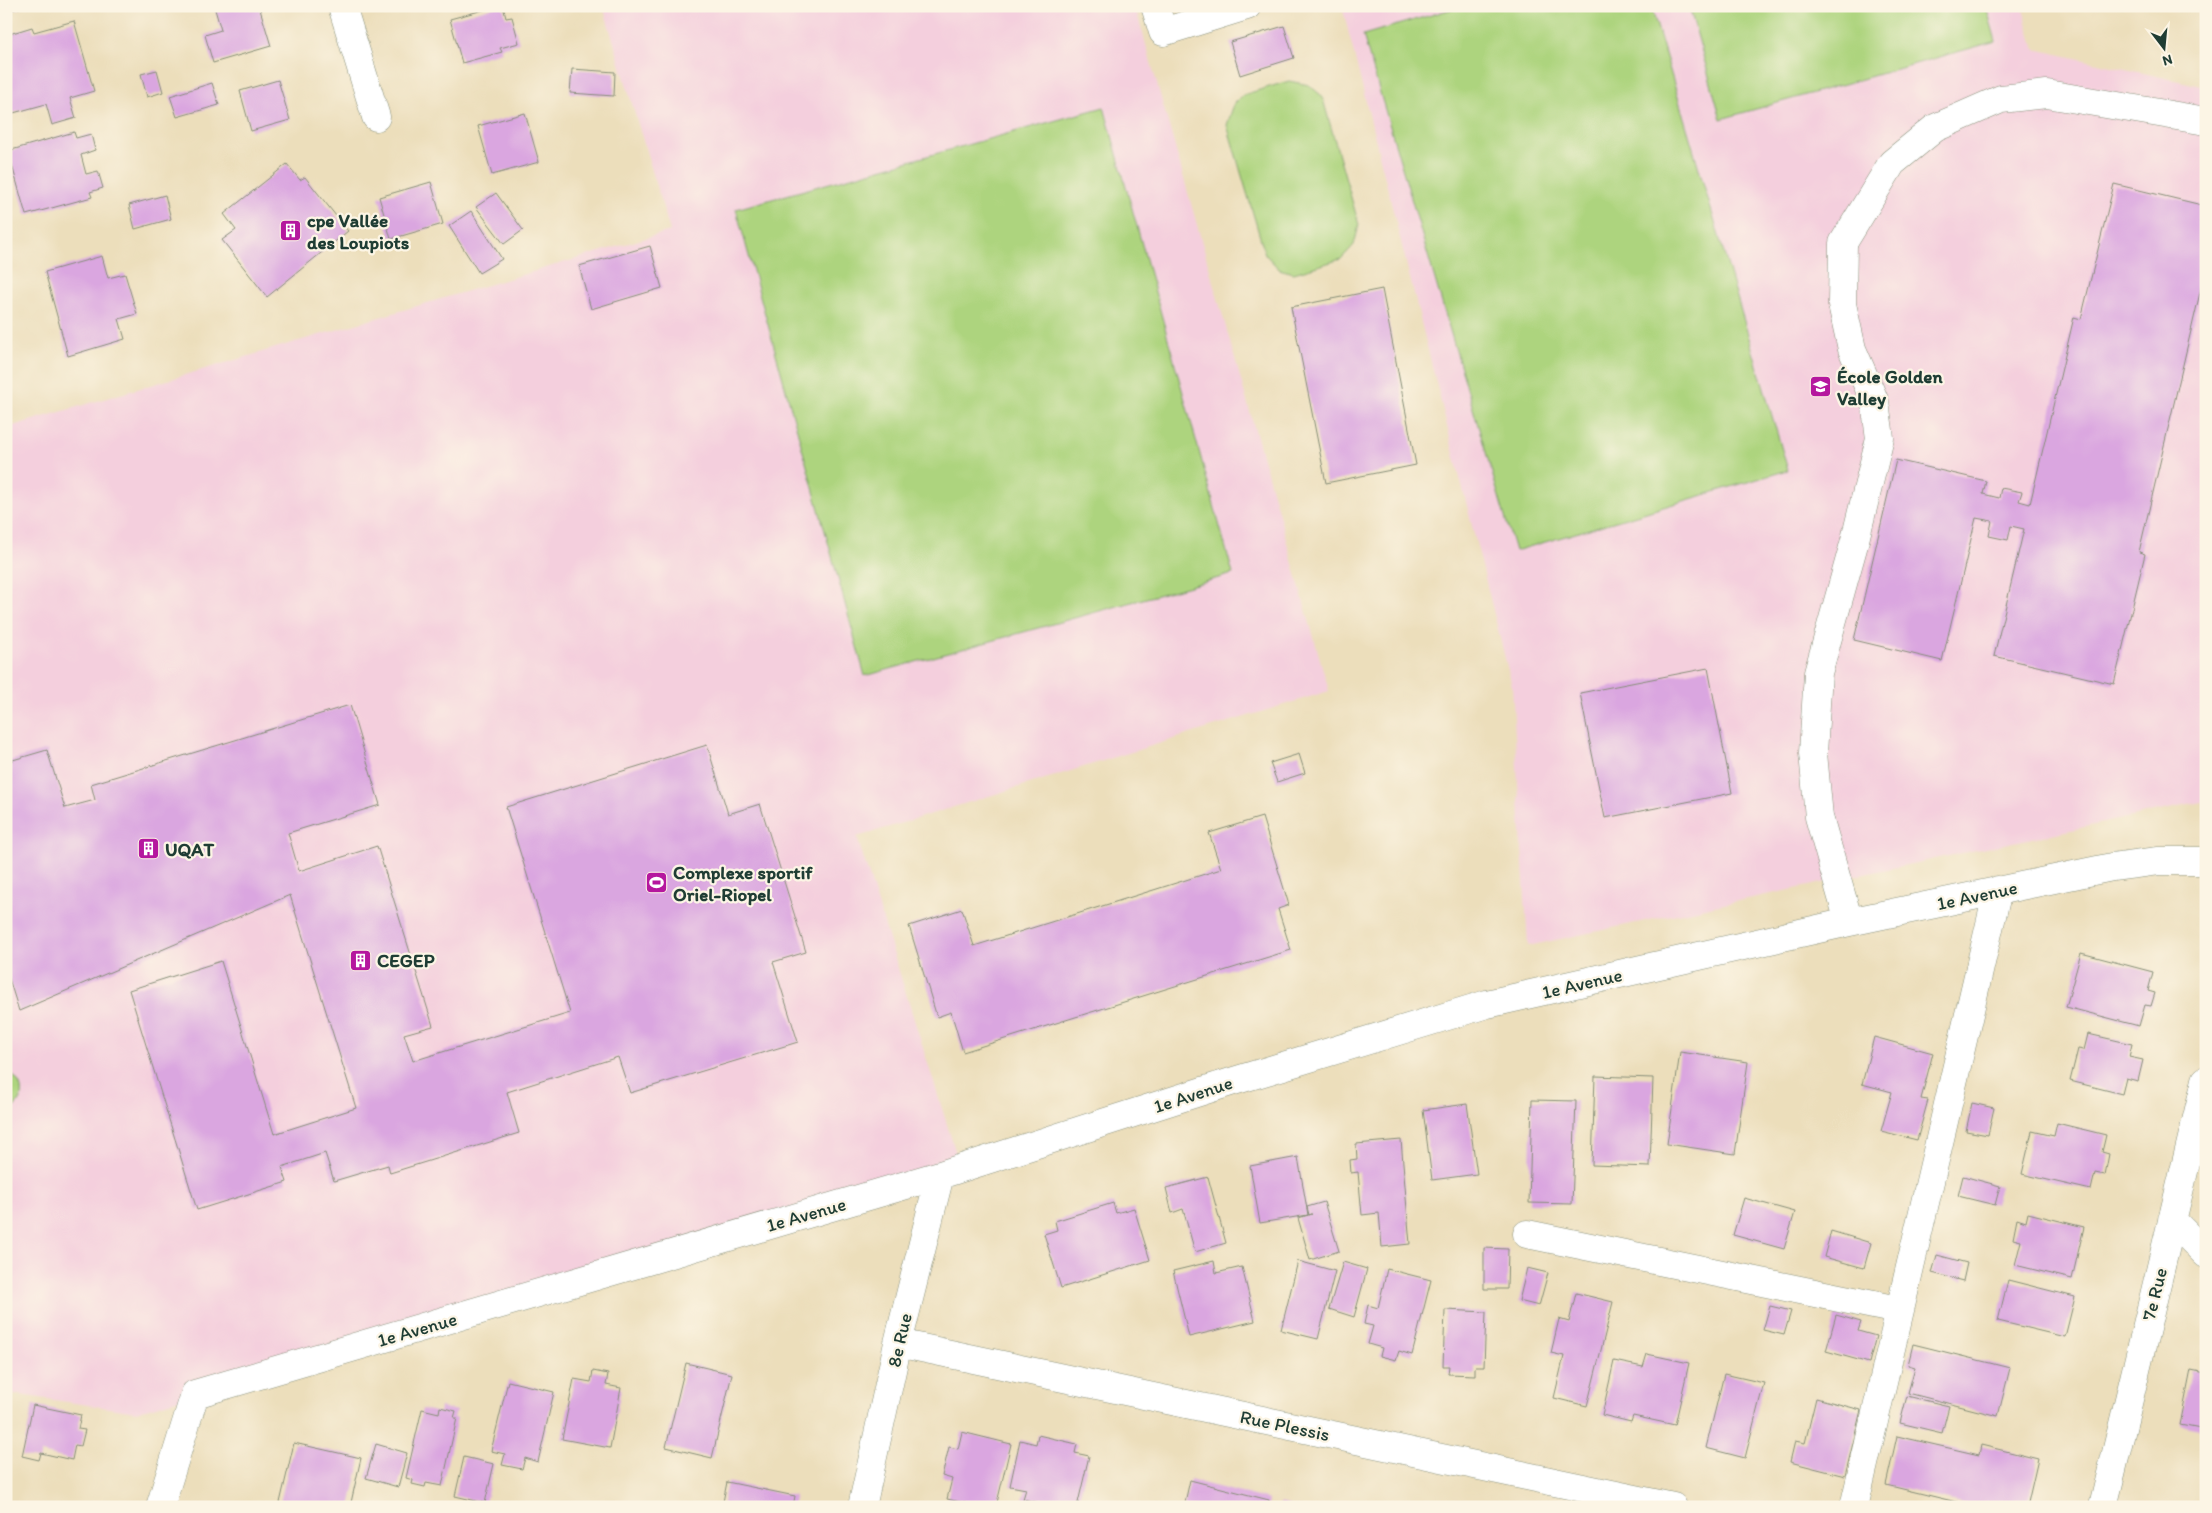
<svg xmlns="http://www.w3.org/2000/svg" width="2212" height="1513" font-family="Itim,sans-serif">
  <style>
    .built { fill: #f4cfdd }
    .green { fill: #add47e; stroke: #668859 }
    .building { fill: #daa6e0 }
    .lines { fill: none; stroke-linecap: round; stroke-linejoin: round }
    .minor-casing { stroke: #868e78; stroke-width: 29 }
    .minor { stroke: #fff; stroke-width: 28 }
    .labels { text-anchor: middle; stroke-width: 4.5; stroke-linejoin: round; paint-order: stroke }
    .poi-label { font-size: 19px; font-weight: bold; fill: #1f3d34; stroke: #fcf5e5; text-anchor: start }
    .street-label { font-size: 19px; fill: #1f3d34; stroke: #fcf5e5 }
  </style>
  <rect width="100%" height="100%" fill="#fcf5e5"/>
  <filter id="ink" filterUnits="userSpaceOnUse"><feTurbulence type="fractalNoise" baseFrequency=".02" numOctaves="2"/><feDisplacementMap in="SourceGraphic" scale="10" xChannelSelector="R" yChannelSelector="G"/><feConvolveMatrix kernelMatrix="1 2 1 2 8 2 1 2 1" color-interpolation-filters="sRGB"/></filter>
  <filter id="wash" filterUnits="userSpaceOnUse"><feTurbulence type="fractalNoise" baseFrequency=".0096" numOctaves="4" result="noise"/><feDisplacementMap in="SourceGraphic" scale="20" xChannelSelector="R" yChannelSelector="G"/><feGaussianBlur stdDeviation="1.12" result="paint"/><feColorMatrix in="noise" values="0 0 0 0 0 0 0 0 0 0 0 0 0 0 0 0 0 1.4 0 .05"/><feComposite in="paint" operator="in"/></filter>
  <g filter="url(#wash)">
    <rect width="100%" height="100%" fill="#ecdebb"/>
    <path class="built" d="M 603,6 L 1135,6 L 1329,691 L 857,837 L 960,1166 L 136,1412 L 6,1393 L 6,428 L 670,231 Z
      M 1342,6 L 2022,6 L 2035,49 L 2206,87 L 2206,801 L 1528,946 L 1512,686 Z"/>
    <path class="green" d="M 1462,6 L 1651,6 L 1788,470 L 1515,551 L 1363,35 Z
      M 1689,6 L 1986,6 L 1996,41 L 1721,119 Z
      M 1289,81 L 1309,85 L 1322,96 L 1359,225 L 1354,245 L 1341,259 L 1294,273 L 1279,269 L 1265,254 L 1227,125 L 1234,104 L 1243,95 Z
      M 1104,107 L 1233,574 L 865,676 L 736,209 Z
      M 6,1071 C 26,1081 27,1103 6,1112 Z"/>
    <g id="blocks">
      <path class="building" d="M 6,6 L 22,6 L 22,7 L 7,11 Z
        M 214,6 L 259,6 L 271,46 L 213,63 L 205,35 L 221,30 Z
        M 498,6 L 503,6 L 506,18 L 512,17 L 519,43 L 500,48 L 502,52 L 462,63 L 450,19 Z
        M 74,21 L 94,91 L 70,98 L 76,118 L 52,125 L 46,104 L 6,115 L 6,35 L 32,27 L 34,32 Z
        M 1284,26 L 1294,58 L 1240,75 L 1230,42 Z
        M 572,69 L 615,72 L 614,96 L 570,93 Z
        M 157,70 L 163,92 L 147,97 L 141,74 Z
        M 278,80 L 290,120 L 251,131 L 240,91 Z
        M 212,83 L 219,105 L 177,117 L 170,96 Z
        M 525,113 L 539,162 L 492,175 L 478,126 Z
        M 74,132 L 76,138 L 91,134 L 95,150 L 81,155 L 86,174 L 98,171 L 103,188 L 90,192 L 92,197 L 26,215 L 8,151 Z
        M 287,164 L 300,180 L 305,177 L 348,231 L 267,297 L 222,240 L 236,230 L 224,214 Z
        M 431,182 L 443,224 L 391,239 L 379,197 Z
        M 2114,184 L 2206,206 L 2206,267 L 2139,552 L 2145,554 L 2114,684 L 1994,656 L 2024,529 L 2011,526 L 2008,540 L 1989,536 L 1992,521 L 1976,518 L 1942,661 L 1854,640 L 1896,460 L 1986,481 L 1983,494 L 1999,498 L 2001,488 L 2022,492 L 2019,501 L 2030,504 L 2074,317 L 2081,319 Z
        M 496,193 L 523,230 L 504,244 L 476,207 Z
        M 165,195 L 171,219 L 135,229 L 129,205 Z
        M 471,211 L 502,259 L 479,273 L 449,226 Z
        M 650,246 L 662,288 L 591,309 L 579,266 Z
        M 102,256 L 108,278 L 125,274 L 137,314 L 119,319 L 125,339 L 68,356 L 45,272 Z
        M 1382,289 L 1416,465 L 1326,483 L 1291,307 Z
        M 1708,668 L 1732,793 L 1605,818 L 1580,693 Z
        M 350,705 L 380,805 L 288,833 L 299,871 L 377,846 L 433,1026 L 404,1034 L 413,1061 L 570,1013 L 506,807 L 707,745 L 728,814 L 760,804 L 806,952 L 773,962 L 798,1042 L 630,1093 L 618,1057 L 507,1092 L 519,1133 L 390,1173 L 388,1165 L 334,1181 L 325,1153 L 282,1167 L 287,1182 L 197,1210 L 129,990 L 221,961 L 274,1134 L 356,1108 L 290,895 L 19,1011 L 6,969 L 6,762 L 47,750 L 65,808 L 95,800 L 91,784 Z
        M 1299,754 L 1305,773 L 1277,782 L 1270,763 Z
        M 1262,817 L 1289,905 L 1278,909 L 1291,950 L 963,1052 L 951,1012 L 937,1017 L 909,926 L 962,909 L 974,946 L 1221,869 L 1209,833 Z
        M 2081,953 L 2153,972 L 2148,991 L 2155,993 L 2151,1006 L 2145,1005 L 2139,1026 L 2066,1007 Z
        M 2088,1034 L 2132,1044 L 2129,1057 L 2143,1060 L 2138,1081 L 2126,1078 L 2122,1094 L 2070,1081 L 2078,1049 L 2084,1050 Z
        M 1874,1037 L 1933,1053 L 1921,1099 L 1928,1100 L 1917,1140 L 1881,1131 L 1892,1092 L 1862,1084 Z
        M 1680,1052 L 1748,1062 L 1735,1154 L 1667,1144 Z
        M 1595,1076 L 1653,1078 L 1650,1167 L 1592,1165 Z
        M 1532,1100 L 1576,1101 L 1572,1204 L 1529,1203 Z
        M 1972,1103 L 1994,1108 L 1988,1135 L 1966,1131 Z
        M 1467,1104 L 1477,1174 L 1432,1180 L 1423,1110 Z
        M 2057,1123 L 2106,1135 L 2102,1152 L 2109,1154 L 2105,1175 L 2095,1173 L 2091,1190 L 2022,1174 L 2032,1131 L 2054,1136 Z
        M 1401,1140 L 1410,1244 L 1382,1247 L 1379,1213 L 1362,1215 L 1358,1172 L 1351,1173 L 1350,1160 L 1357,1159 L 1356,1144 Z
        M 1298,1157 L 1308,1215 L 1260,1223 L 1250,1166 Z
        M 1963,1176 L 2000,1186 L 1995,1205 L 1958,1196 Z
        M 1208,1177 L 1226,1243 L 1195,1252 L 1183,1209 L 1172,1213 L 1166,1188 Z
        M 1744,1198 L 1795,1212 L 1784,1249 L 1733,1235 Z
        M 1324,1202 L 1339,1251 L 1310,1260 L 1298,1218 L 1312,1214 L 1309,1215 L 1307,1207 Z
        M 1113,1203 L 1116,1213 L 1134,1208 L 1150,1260 L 1061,1288 L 1044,1234 L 1057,1230 L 1055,1221 Z
        M 2028,1213 L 2084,1227 L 2072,1279 L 2015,1265 L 2021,1241 L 2013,1239 L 2017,1219 L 2026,1222 Z
        M 1831,1231 L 1871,1243 L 1864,1268 L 1824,1257 Z
        M 1484,1248 L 1508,1249 L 1507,1289 L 1484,1289 Z
        M 1937,1255 L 1967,1263 L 1963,1281 L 1932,1273 Z
        M 1214,1261 L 1216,1273 L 1242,1267 L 1255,1321 L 1189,1337 L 1173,1271 Z
        M 1298,1261 L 1335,1271 L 1318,1339 L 1281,1330 Z
        M 1343,1262 L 1367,1269 L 1354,1317 L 1329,1309 Z
        M 1527,1268 L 1548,1273 L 1539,1306 L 1519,1301 Z
        M 1387,1269 L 1431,1280 L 1412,1355 L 1399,1351 L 1396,1360 L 1380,1356 L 1382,1348 L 1368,1344 L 1373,1326 L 1364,1324 L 1368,1305 L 1378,1308 Z
        M 2008,1280 L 2075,1297 L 2065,1337 L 1998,1321 Z
        M 1576,1293 L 1613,1302 L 1587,1406 L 1554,1398 L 1564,1356 L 1551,1353 L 1559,1319 L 1569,1322 Z
        M 1770,1306 L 1791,1311 L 1784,1335 L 1763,1330 Z
        M 1445,1310 L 1486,1312 L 1484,1367 L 1475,1367 L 1475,1375 L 1448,1374 L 1449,1366 L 1443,1366 Z
        M 1836,1315 L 1861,1322 L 1858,1331 L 1876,1336 L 1869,1363 L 1826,1351 Z
        M 1913,1344 L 2010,1368 L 1998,1416 L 1908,1393 L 1915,1367 L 1908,1365 Z
        M 1647,1354 L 1689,1363 L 1675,1425 L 1633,1416 L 1631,1422 L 1602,1415 L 1614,1361 L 1643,1367 Z
        M 686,1363 L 732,1374 L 712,1458 L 666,1447 Z
        M 2191,1370 L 2206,1373 L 2206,1430 L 2180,1425 Z
        M 593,1371 L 608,1374 L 606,1385 L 621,1388 L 610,1448 L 562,1439 L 574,1379 L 591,1382 Z
        M 1724,1374 L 1764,1383 L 1745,1458 L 1706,1448 Z
        M 508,1381 L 554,1392 L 538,1462 L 525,1458 L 522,1469 L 502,1465 L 505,1454 L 491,1451 Z
        M 1907,1396 L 1949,1406 L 1942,1433 L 1900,1423 Z
        M 1816,1398 L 1861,1410 L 1845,1476 L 1790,1462 L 1795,1441 L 1805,1443 Z
        M 33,1405 L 81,1415 L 78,1429 L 85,1430 L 81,1446 L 75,1445 L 72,1460 L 41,1453 L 39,1460 L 22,1456 Z
        M 440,1407 L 456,1411 L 454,1418 L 457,1418 L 442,1486 L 426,1483 L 425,1487 L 412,1484 L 413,1480 L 406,1478 L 422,1409 L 439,1413 Z
        M 962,1432 L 1011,1444 L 996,1507 L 983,1507 L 947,1499 L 952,1479 L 942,1476 L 949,1447 L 958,1449 Z
        M 1038,1435 L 1077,1444 L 1075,1453 L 1089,1456 L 1077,1507 L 1056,1507 L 1023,1499 L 1026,1489 L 1010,1486 L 1020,1440 L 1036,1444 Z
        M 1897,1436 L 1979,1455 L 1981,1445 L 2038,1459 L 2027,1507 L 1968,1507 L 1969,1505 L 1886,1485 Z
        M 294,1443 L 361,1458 L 350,1507 L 279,1507 Z
        M 376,1444 L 407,1453 L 398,1487 L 366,1478 Z
        M 464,1457 L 494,1464 L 485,1503 L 455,1496 Z
        M 1190,1480 L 1269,1500 L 1268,1507 L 1184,1507 Z
        M 727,1482 L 795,1496 L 793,1507 L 722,1507 Z
        M 1280,1503 L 1291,1506 L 1291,1507 L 1279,1507 Z"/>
    </g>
  </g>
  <g filter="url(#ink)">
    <use href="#blocks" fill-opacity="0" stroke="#868e78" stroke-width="1"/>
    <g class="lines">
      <defs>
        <path id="minor" d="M 342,6 L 376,117
          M 1155,6 L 1163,32 L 1247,6
          M 1849,922 L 1819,817 L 1813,753 L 1818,673 L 1854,544 L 1880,438 L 1875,402 L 1852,349 L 1842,304 L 1843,243 L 1892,163 L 1935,128 L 2001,99 L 2047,94 L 2206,121
          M 2172,1220 L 2206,1254
          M 1527,1234 L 1898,1310
          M 898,1343 L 1673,1507
          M 160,1507 L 195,1394 L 940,1175 L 1237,1080 L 1487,1004 L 1849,922 L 2112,867 L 2159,861 L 2206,861
          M 862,1507 L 898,1343 L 940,1175
          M 1854,1507 L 1998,890
          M 2103,1507 L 2206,1080"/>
      </defs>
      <use href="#minor" class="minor-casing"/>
      <use href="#minor" class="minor"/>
    </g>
  </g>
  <defs>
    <symbol id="building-square" viewBox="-11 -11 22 22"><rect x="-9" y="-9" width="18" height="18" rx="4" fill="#b5179e" stroke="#fcf5e5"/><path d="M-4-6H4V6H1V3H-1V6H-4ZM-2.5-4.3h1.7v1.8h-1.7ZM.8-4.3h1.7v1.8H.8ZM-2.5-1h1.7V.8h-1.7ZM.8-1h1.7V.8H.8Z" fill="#fff"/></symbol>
    <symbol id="school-square" viewBox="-11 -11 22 22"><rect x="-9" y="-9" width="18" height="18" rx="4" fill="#b5179e" stroke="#fcf5e5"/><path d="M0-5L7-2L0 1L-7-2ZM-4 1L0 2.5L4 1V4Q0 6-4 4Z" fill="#fff"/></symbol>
    <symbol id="stadium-square" viewBox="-11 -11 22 22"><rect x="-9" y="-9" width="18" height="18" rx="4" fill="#b5179e" stroke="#fcf5e5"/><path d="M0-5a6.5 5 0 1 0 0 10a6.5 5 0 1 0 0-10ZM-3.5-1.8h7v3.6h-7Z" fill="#fff"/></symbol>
  </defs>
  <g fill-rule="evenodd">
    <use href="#building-square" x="278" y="218" width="25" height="25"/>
    <use href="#school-square" x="1808" y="374" width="25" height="25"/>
    <use href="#building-square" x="136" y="836" width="25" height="25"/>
    <use href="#stadium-square" x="644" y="870" width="25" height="25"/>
    <use href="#building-square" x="348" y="948" width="25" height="25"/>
  </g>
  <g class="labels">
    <g class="poi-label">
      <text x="307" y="227">cpe Vallée<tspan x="307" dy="22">des Loupiots</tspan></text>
      <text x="1837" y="383">École Golden<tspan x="1837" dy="22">Valley</tspan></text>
      <text x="165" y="856">UQAT</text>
      <text x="673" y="879">Complexe sportif<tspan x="673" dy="22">Oriel-Riopel</tspan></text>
      <text x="377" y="967">CEGEP</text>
    </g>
    <g class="street-label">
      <text transform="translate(1977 895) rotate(-12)" y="7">1e Avenue</text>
      <text transform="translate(1582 983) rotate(-13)" y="7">1e Avenue</text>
      <text transform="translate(1193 1094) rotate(-18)" y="7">1e Avenue</text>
      <text transform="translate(806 1214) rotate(-16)" y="7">1e Avenue</text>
      <text transform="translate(2154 1294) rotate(-76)" y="7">7e Rue</text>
      <text transform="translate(417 1329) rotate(-16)" y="7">1e Avenue</text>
      <text transform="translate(899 1340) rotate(-77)" y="7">8e Rue</text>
      <text transform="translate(1285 1425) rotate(12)" y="7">Rue Plessis</text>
    </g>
  </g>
  <rect width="2212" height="1513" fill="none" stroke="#fcf5e5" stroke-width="25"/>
  <g transform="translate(2164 48) rotate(164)" stroke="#fcf5e5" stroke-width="4" paint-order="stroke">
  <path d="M0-4L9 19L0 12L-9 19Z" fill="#1f3d34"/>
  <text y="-8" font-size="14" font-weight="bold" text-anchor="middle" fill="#1f3d34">N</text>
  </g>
</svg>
